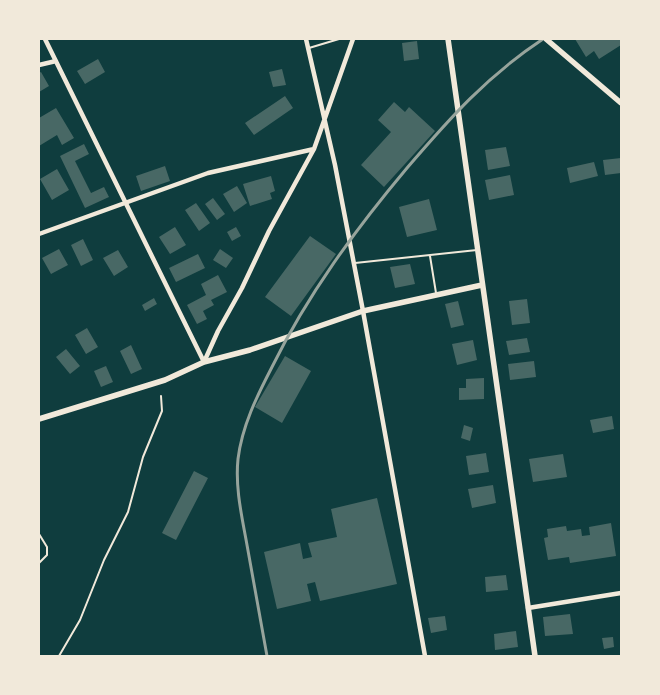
<svg xmlns="http://www.w3.org/2000/svg" width="660" height="695" font-family="'DM Sans',sans-serif">
  <style>
    .building { fill: #486865 }
    .lines { fill: none; stroke-linecap: round; stroke-linejoin: round }
    .path { stroke: #f1e9da; stroke-width: 2 }
    .service { stroke: #f1e9da; stroke-width: 2 }
    .minor { stroke: #f1e9da; stroke-width: 4.5 }
    .tertiary { stroke: #f1e9da; stroke-width: 5.5 }
    .rail { stroke: #97a49c; stroke-width: 3 }
  </style>
  <rect width="100%" height="100%" fill="#0f3d3e"/>
  <path class="building" d="M 575,39 L 621,39 L 621,45 L 599,59 L 594,51 L 586,57 Z
    M 417,41 L 419,59 L 404,61 L 402,43 Z
    M 98,59 L 105,72 L 85,84 L 77,71 Z
    M 282,69 L 286,85 L 273,87 L 269,72 Z
    M 41,72 L 49,86 L 39,92 L 39,73 Z
    M 285,96 L 293,108 L 254,135 L 245,123 Z
    M 394,102 L 405,112 L 409,107 L 435,131 L 384,187 L 361,165 L 391,132 L 378,120 Z
    M 56,108 L 74,138 L 62,145 L 57,135 L 39,146 L 39,118 Z
    M 84,144 L 89,154 L 75,161 L 91,193 L 104,187 L 109,197 L 85,208 L 60,156 Z
    M 506,147 L 510,166 L 488,170 L 485,150 Z
    M 621,158 L 621,173 L 605,175 L 603,160 Z
    M 594,162 L 598,176 L 570,183 L 567,168 Z
    M 165,166 L 170,181 L 141,191 L 136,176 Z
    M 57,169 L 69,190 L 52,200 L 40,179 Z
    M 510,175 L 514,195 L 489,200 L 485,180 Z
    M 271,176 L 275,191 L 270,193 L 272,199 L 250,206 L 243,184 Z
    M 237,186 L 247,203 L 234,212 L 223,194 Z
    M 213,198 L 225,214 L 217,220 L 205,204 Z
    M 429,199 L 437,230 L 407,237 L 399,207 Z
    M 196,203 L 210,223 L 199,231 L 185,210 Z
    M 175,227 L 186,245 L 170,254 L 159,237 Z
    M 236,227 L 241,236 L 232,241 L 227,232 Z
    M 310,236 L 336,254 L 291,316 L 265,297 Z
    M 83,239 L 93,260 L 81,266 L 71,245 Z
    M 59,249 L 68,265 L 51,274 L 42,258 Z
    M 220,249 L 233,258 L 226,268 L 213,260 Z
    M 118,250 L 128,267 L 114,276 L 103,258 Z
    M 198,254 L 205,268 L 176,282 L 169,268 Z
    M 410,264 L 415,284 L 395,288 L 390,267 Z
    M 218,275 L 227,292 L 211,300 L 214,305 L 203,311 L 207,319 L 197,324 L 187,305 L 206,295 L 201,284 Z
    M 154,298 L 157,304 L 145,311 L 142,305 Z
    M 527,299 L 530,323 L 512,325 L 509,301 Z
    M 458,301 L 464,325 L 451,328 L 445,304 Z
    M 87,328 L 98,347 L 86,354 L 75,335 Z
    M 527,338 L 530,352 L 509,355 L 506,341 Z
    M 473,340 L 477,360 L 457,365 L 452,344 Z
    M 131,345 L 142,369 L 131,374 L 120,351 Z
    M 66,349 L 80,366 L 70,374 L 56,357 Z
    M 285,356 L 311,371 L 282,423 L 255,407 Z
    M 534,361 L 536,377 L 510,380 L 508,364 Z
    M 106,366 L 113,382 L 101,387 L 94,371 Z
    M 484,378 L 484,399 L 459,400 L 459,388 L 466,388 L 466,379 Z
    M 612,416 L 614,429 L 593,433 L 590,420 Z
    M 464,425 L 473,428 L 470,441 L 461,438 Z
    M 486,453 L 489,472 L 469,475 L 466,456 Z
    M 563,454 L 567,477 L 533,482 L 529,459 Z
    M 194,471 L 208,478 L 176,540 L 162,533 Z
    M 493,485 L 496,503 L 472,508 L 468,489 Z
    M 377,498 L 397,584 L 320,601 L 315,582 L 307,584 L 311,601 L 277,609 L 264,552 L 300,543 L 303,559 L 312,557 L 308,543 L 337,537 L 331,509 Z
    M 611,523 L 616,556 L 570,563 L 569,557 L 548,560 L 544,538 L 548,537 L 547,529 L 566,526 L 567,531 L 581,529 L 582,536 L 590,535 L 589,527 Z
    M 506,575 L 508,590 L 486,592 L 485,577 Z
    M 570,614 L 573,634 L 545,636 L 543,617 Z
    M 445,616 L 447,630 L 431,633 L 428,618 Z
    M 516,631 L 518,647 L 495,650 L 494,634 Z
    M 613,637 L 614,647 L 604,649 L 602,638 Z"/>
  <g class="lines">
    <path class="path" d="M 59,656 L 80,620 L 104,560 L 128,512 L 143,457 L 162,411 L 161,396"/>
    <path class="service" d="M 309,48 L 339,39
      M 430,256 L 436,293
      M 355,263 L 477,250
      M 39,534 L 47,547 L 47,555 L 39,563"/>
    <path class="minor" d="M 45,39 L 204,362
      M 306,39 L 335,165 L 363,311 L 425,656
      M 39,65 L 56,61
      M 39,234 L 208,173 L 314,149
      M 204,362 L 218,331 L 242,288 L 269,231 L 314,149 L 353,39
      M 528,608 L 621,593"/>
    <path class="tertiary" d="M 448,39 L 535,656
      M 546,39 L 621,103
      M 39,419 L 165,380 L 204,362 L 250,350 L 363,311 L 482,285"/>
    <path class="rail" d="M 267,656 C 260,619 254,582 247,545 C 242,517 235,488 238,459 C 242,426 257,396 272,367 C 308,294 355,230 407,168 C 450,118 487,76 543,39"/>
  </g>
  <rect width="660" height="695" fill="none" stroke="#f1e9da" stroke-width="80"/>
</svg>
